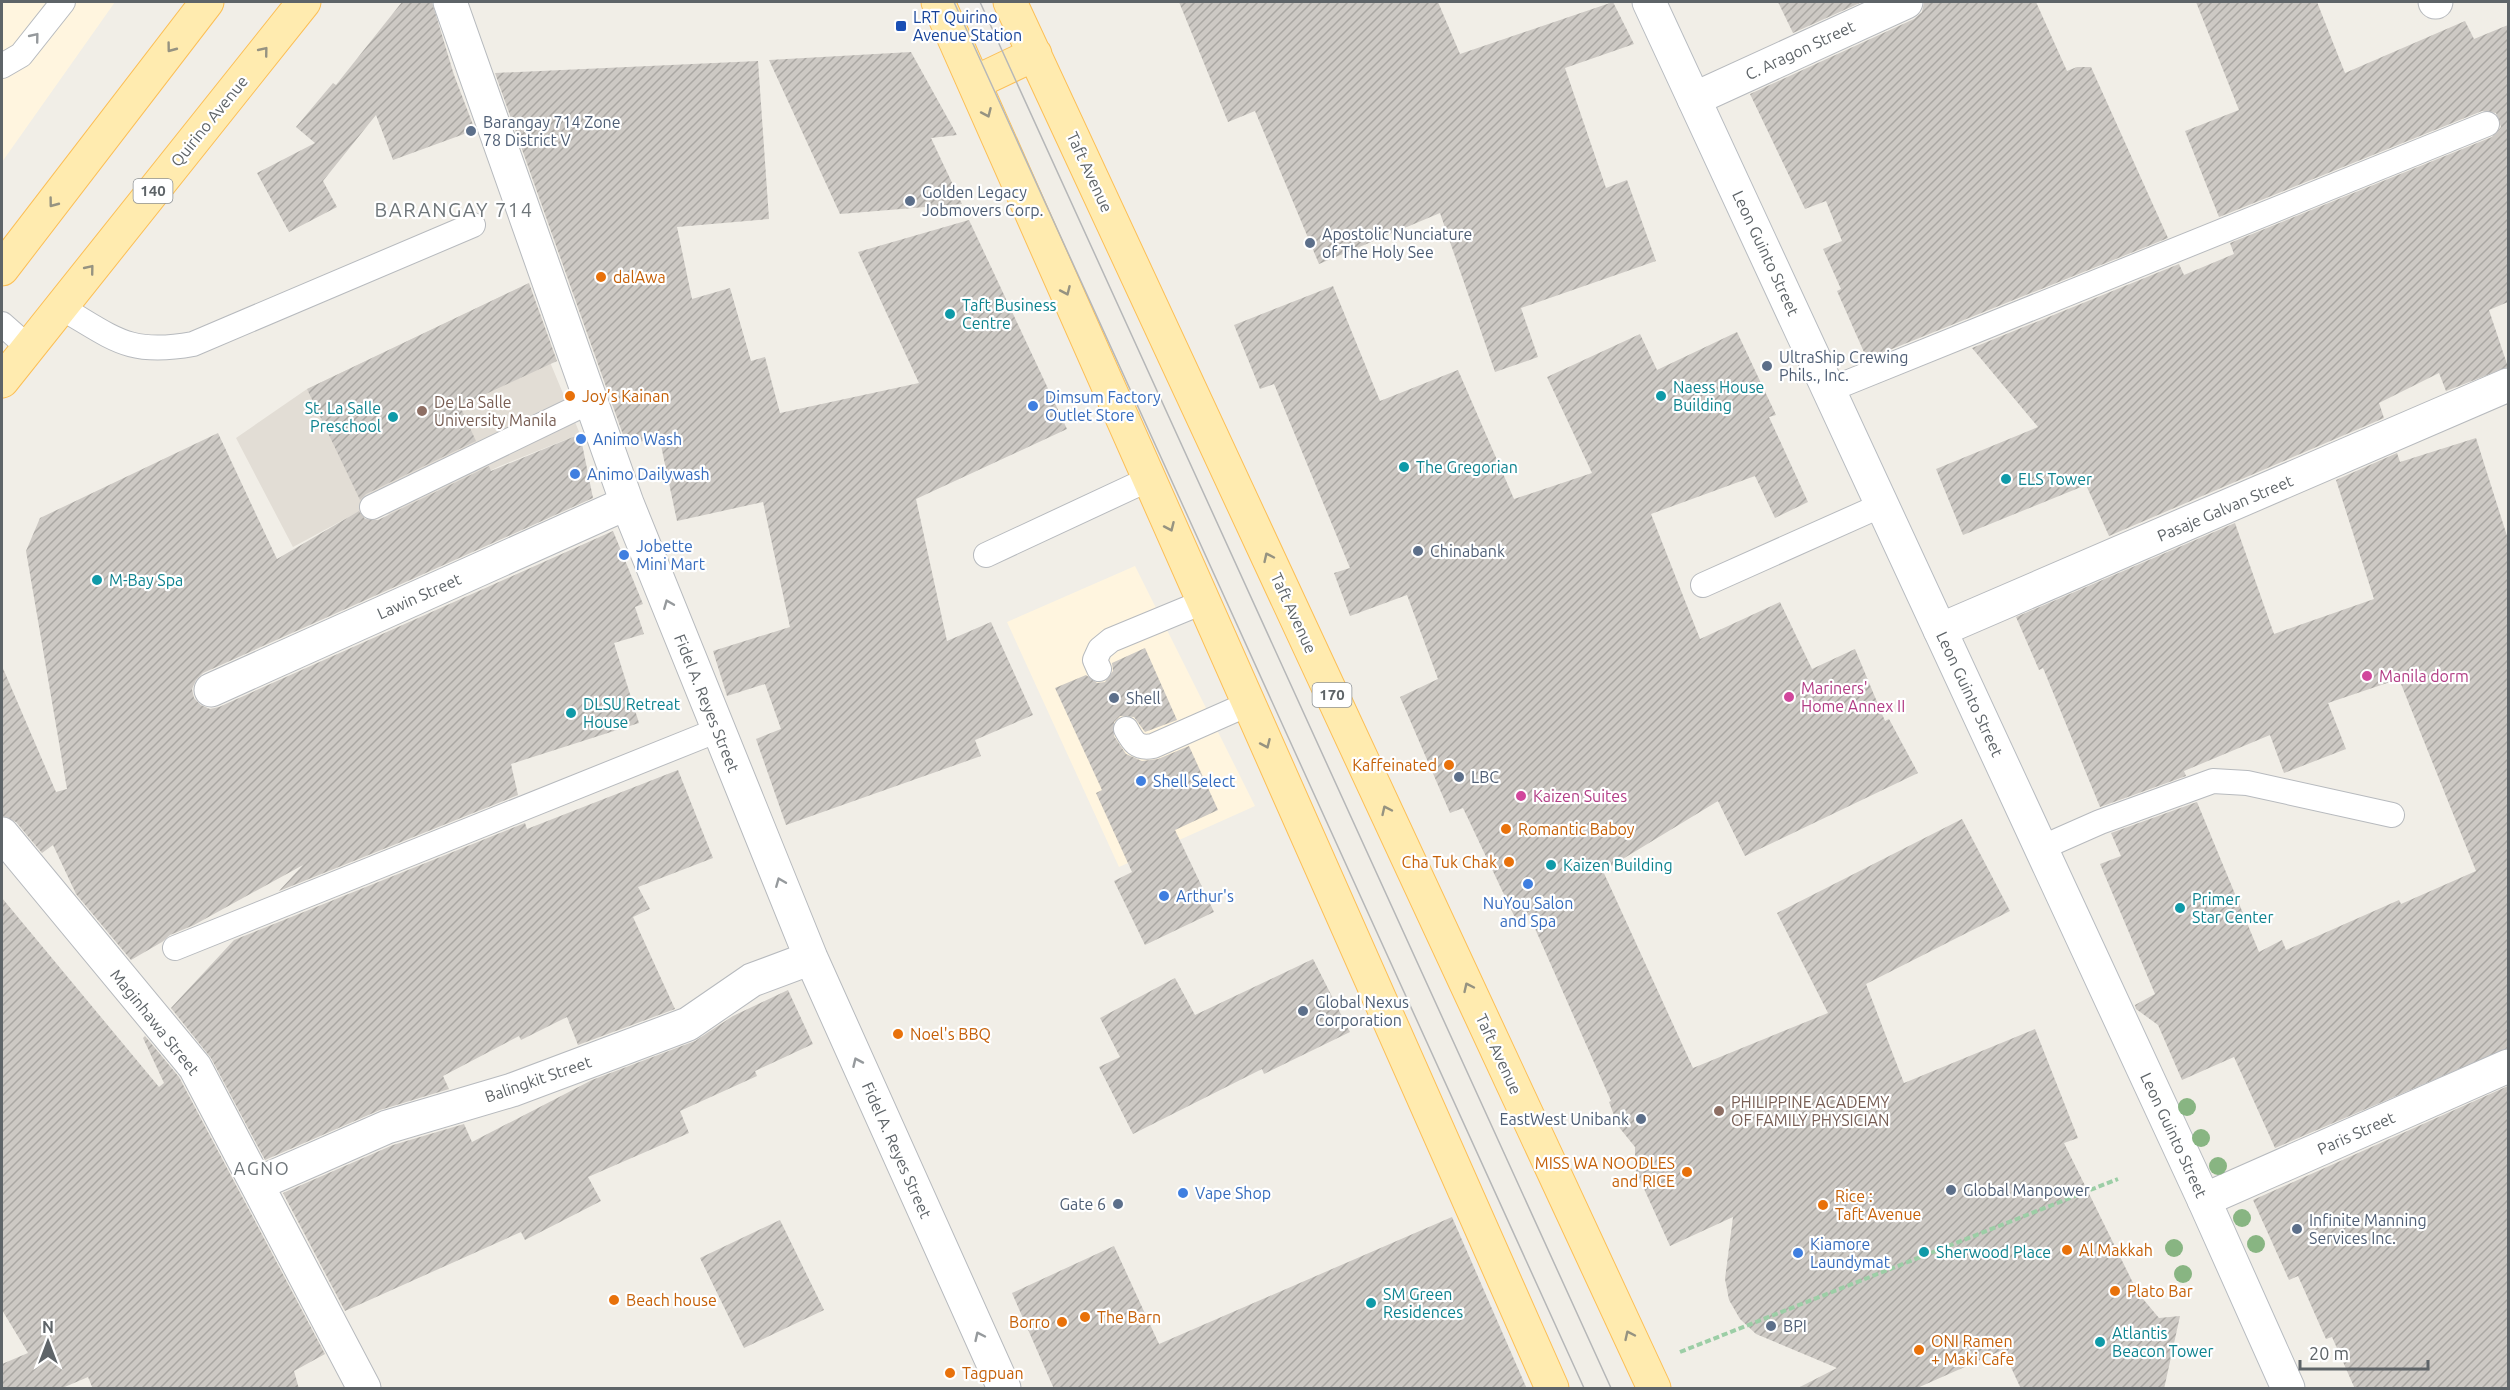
<svg xmlns="http://www.w3.org/2000/svg" width="2510" height="1390" font-family="Ubuntu,sans-serif">
  <style>
    .commercial { fill: #fff5df }
    .education { fill: #e2ddd5 }
    .building { fill: url(#building-hatch) }
    .lines { fill: none; stroke-linecap: round; stroke-linejoin: round }
    .lane-casing { stroke: #b7babe; stroke-width: 26 }
    .street-casing { stroke: #b7babe; stroke-width: 35 }
    .secondary-casing { stroke: #b8bcc1; stroke-width: 35 }
    .primary-casing { stroke: #fcbf56; stroke-width: 35 }
    .path { stroke: #9ccea6; stroke-width: 4; stroke-dasharray: 6 3; stroke-linecap: butt }
    .lane { stroke: #fff; stroke-width: 24 }
    .street { stroke: #fff; stroke-width: 33 }
    .secondary { stroke: #fff; stroke-width: 33 }
    .primary { stroke: #ffebaf; stroke-width: 33 }
    .tram { stroke: #b6b7b8; stroke-width: 1.5 }
    .tree { fill: #88b582 }
    .oneway { stroke: #969a9d }
    .oneway2 { stroke: #969381 }
    .transit-dot { fill: #1a4fb4; stroke: #fff; stroke-width: 2 }
    .service-dot { fill: #5c6f8a; stroke: #fff; stroke-width: 2 }
    .food-dot { fill: #e8710a; stroke: #fff; stroke-width: 2 }
    .culture-dot { fill: #0f9aa8; stroke: #fff; stroke-width: 2 }
    .shop-dot { fill: #3f7fe0; stroke: #fff; stroke-width: 2 }
    .education-dot { fill: #8d6e63; stroke: #fff; stroke-width: 2 }
    .hotel-dot { fill: #d1479c; stroke: #fff; stroke-width: 2 }
    .labels { text-anchor: middle; stroke-width: 4.5; stroke-linejoin: round; paint-order: stroke }
    .shield { fill: #fff; stroke: #8e9295; stroke-width: 1.5 }
    .shield-label { font-size: 15px; font-weight: bold; fill: #5e6468 }
    .transit-label { font-size: 16px; fill: #164399; stroke: #fff; text-anchor: start }
    .street-label { font-size: 16px; fill: #5e6468; stroke: #fff }
    .service-label { font-size: 16px; fill: #4e5e75; stroke: #fff; text-anchor: start }
    .food-label { font-size: 16px; fill: #c56008; stroke: #fff; text-anchor: start }
    .culture-label { font-size: 16px; fill: #0d838f; stroke: #fff; text-anchor: start }
    .shop-label { font-size: 16px; fill: #366cbe; stroke: #fff; text-anchor: start }
    .education-label { font-size: 16px; fill: #785e54; stroke: #fff; text-anchor: start }
    .hotel-label { font-size: 16px; fill: #b23c85; stroke: #fff; text-anchor: start }
    .neighbourhood-label { font-size: 18px; letter-spacing: 1.5px; fill: #6f767a; stroke: #fff }
    .quarter-label { font-size: 20px; letter-spacing: 1.5px; fill: #6f767a; stroke: #fff }
  </style>
  <defs>
    <pattern id="building-hatch" width="6" height="6" patternUnits="userSpaceOnUse" patternTransform="scale(1.5)"><rect width="6" height="6" fill="#cdc9c4"/><path d="M-1 1l2-2M0 6l6-6M5 7l2-2" fill="none" stroke="#aaa7a3"/></pattern>
  </defs>
  <rect width="100%" height="100%" fill="#f1eee7"/>
  <path class="commercial" d="M 2,2 L 115,2 L 2,162 Z
    M 1135,566 L 1255,806 L 1119,867 L 1007,622 Z"/>
  <path class="education" d="M 519,288 L 580,434 L 500,466 L 395,515 L 358,512 L 293,547 L 236,438 L 307,389 Z"/>
  <path class="building" d="M 402,2 L 432,2 L 454,75 L 475,130 L 393,160 L 376,115 L 323,181 L 337,207 L 289,232 L 257,173 L 315,143 L 296,127 L 333,83 L 336,85 Z
    M 1179,2 L 1438,2 L 1460,54 L 1613,2 L 1634,44 L 1565,68 L 1606,188 L 1627,180 L 1656,261 L 1521,308 L 1538,357 L 1495,372 L 1440,213 L 1319,264 L 1255,111 L 1228,122 Z
    M 1778,2 L 1862,2 L 1793,33 Z
    M 1924,2 L 2036,2 L 2067,71 L 2077,67 L 2091,67 L 2168,238 L 1867,359 L 1837,291 L 1841,289 L 1823,249 L 1842,241 L 1826,201 L 1805,209 L 1750,94 L 1914,19 L 1922,12 Z
    M 2196,2 L 2317,2 L 2345,73 L 2465,21 L 2474,39 L 2508,25 L 2508,302 L 2489,310 L 2508,367 L 2446,391 L 2439,373 L 2379,403 L 2384,418 L 2109,536 L 2086,485 L 1963,535 L 1936,469 L 2038,427 L 1972,348 L 2179,264 L 2184,275 L 2234,254 L 2230,243 L 2492,137 L 2501,127 L 2496,113 L 2482,111 L 2219,217 L 2185,131 L 2239,110 Z
    M 911,52 L 957,135 L 931,138 L 962,204 L 840,214 L 769,60 Z
    M 758,61 L 769,219 L 677,227 L 692,299 L 730,288 L 751,361 L 765,357 L 780,413 L 919,383 L 858,252 L 969,220 L 1067,429 L 916,499 L 947,641 L 991,622 L 1033,715 L 975,740 L 981,756 L 786,825 L 756,739 L 781,729 L 765,684 L 727,696 L 713,651 L 790,627 L 763,502 L 677,521 L 659,436 L 627,446 L 495,73 Z
    M 529,283 L 557,361 L 460,406 L 476,441 L 366,494 L 360,500 L 307,389 Z
    M 1333,286 L 1380,401 L 1458,370 L 1514,499 L 1592,473 L 1547,377 L 1640,334 L 1657,370 L 1737,332 L 1776,415 L 1769,417 L 1808,502 L 1775,518 L 1755,476 L 1651,514 L 1700,639 L 1780,602 L 1812,669 L 1855,649 L 1885,721 L 1889,719 L 1918,773 L 1745,856 L 1718,801 L 1603,871 L 1693,1068 L 1828,1013 L 1777,913 L 1962,819 L 2010,911 L 1866,984 L 1904,1083 L 2035,1029 L 2078,1138 L 2064,1143 L 2138,1293 L 2159,1318 L 2180,1316 L 2164,1389 L 2021,1389 L 2003,1350 L 1915,1389 L 1796,1389 L 1837,1368 L 1756,1334 L 1740,1319 L 1729,1300 L 1725,1279 L 1733,1217 L 1670,1246 L 1635,1169 L 1635,1147 L 1618,1126 L 1609,1102 L 1611,1101 L 1529,915 L 1517,922 L 1463,808 L 1450,813 L 1400,697 L 1438,679 L 1407,595 L 1350,616 L 1334,573 L 1350,568 L 1274,384 L 1260,389 L 1234,325 Z
    M 218,433 L 277,559 L 359,511 L 365,519 L 378,520 L 489,466 L 491,471 L 580,434 L 593,498 L 203,673 L 196,680 L 192,689 L 194,698 L 201,705 L 210,709 L 219,707 L 613,531 L 643,604 L 635,607 L 644,634 L 614,643 L 639,723 L 511,764 L 518,795 L 279,891 L 303,865 L 194,925 L 170,935 L 162,942 L 131,960 L 76,894 L 53,845 L 42,853 L 16,822 L 2,816 L 2,666 L 56,792 L 67,789 L 26,551 L 40,518 Z
    M 2476,438 L 2508,539 L 2508,1048 L 2275,1148 L 2234,1057 L 2182,1080 L 2158,1025 L 2136,1009 L 2135,1005 L 2155,994 L 2100,864 L 2121,856 L 2111,833 L 2197,802 L 2259,952 L 2282,940 L 2286,950 L 2399,900 L 2401,904 L 2476,871 L 2399,679 L 2328,703 L 2346,749 L 2284,773 L 2270,735 L 2184,771 L 2186,776 L 2100,807 L 2043,668 L 2039,670 L 2016,617 L 2235,523 L 2274,634 L 2374,599 L 2336,480 L 2397,453 L 2400,462 Z
    M 1145,648 L 1177,720 L 1145,732 L 1134,717 L 1120,716 L 1114,722 L 1114,736 L 1126,754 L 1142,761 L 1158,759 L 1189,746 L 1218,810 L 1175,830 L 1214,912 L 1145,945 L 1114,881 L 1132,872 L 1096,793 L 1102,790 L 1055,688 L 1086,675 L 1097,683 L 1105,682 L 1113,671 L 1112,663 Z
    M 678,770 L 713,858 L 638,887 L 650,909 L 633,917 L 675,1009 L 578,1045 L 567,1017 L 521,1040 L 519,1036 L 443,1076 L 449,1089 L 380,1110 L 265,1160 L 211,1058 L 171,1008 L 234,940 L 525,823 L 527,829 Z
    M 2,898 L 159,1087 L 164,1083 L 143,1038 L 145,1036 L 179,1077 L 325,1354 L 294,1371 L 299,1389 L 93,1389 L 88,1377 L 60,1389 L 2,1389 L 2,1364 L 28,1353 L 2,1310 Z
    M 1313,959 L 1350,1032 L 1264,1074 L 1262,1069 L 1133,1134 L 1099,1067 L 1120,1057 L 1100,1018 L 1175,978 L 1195,1015 Z
    M 788,990 L 813,1044 L 755,1071 L 757,1076 L 680,1111 L 689,1133 L 588,1177 L 601,1201 L 525,1240 L 521,1232 L 345,1311 L 283,1193 L 393,1145 L 464,1124 L 472,1142 L 592,1080 L 695,1041 L 733,1016 Z
    M 2508,1086 L 2508,1389 L 2355,1389 L 2332,1337 L 2326,1339 L 2298,1276 L 2289,1280 L 2253,1200 Z
    M 1452,1217 L 1527,1389 L 1054,1389 L 1012,1293 L 1114,1246 L 1159,1344 Z
    M 780,1220 L 824,1310 L 744,1348 L 700,1258 Z"/>
  <g class="lines">
    <defs>
      <path id="lane" d="M 2,66 L 21,55 L 63,2
        M 60,307 C 114,338 128,356 193,344 L 473,225
        M 2,324 L 28,347
        M 1829,390 L 2487,124
        M 372,507 L 591,401
        M 986,555 L 1149,479
        M 1703,585 L 1882,505
        M 1099,669 L 1095,660 L 1100,649 L 1111,640 L 1203,602
        M 1126,729 C 1133,742 1137,749 1153,746 L 1248,704
        M 2041,848 L 2100,822 L 2213,781 L 2247,783 L 2392,815
        M 175,948 L 718,730"/>
      <path id="street" d="M 450,2 L 627,503 L 811,958 L 1004,1388
        M 2435,2 L 2436,2
        M 1694,99 L 1906,2
        M 1940,630 L 2508,385
        M 211,690 L 627,503
        M 2,834 L 195,1067 L 364,1388
        M 257,1184 L 387,1127 L 512,1090 L 688,1024 L 752,980 L 811,958
        M 2204,1200 L 2508,1066"/>
      <path id="secondary" d="M 1649,2 L 2204,1200 L 2288,1388"/>
      <path id="primary" d="M 938,2 L 1552,1388
        M 1010,2 L 1654,1388
        M 974,83 L 1035,54
        M 2,269 L 207,2
        M 2,381 L 304,2"/>
    </defs>
    <use href="#lane" class="lane-casing"/>
    <use href="#street" class="street-casing"/>
    <use href="#secondary" class="secondary-casing"/>
    <use href="#primary" class="primary-casing"/>
    <path class="path" d="M 1680,1352 L 2118,1179"/>
    <use href="#lane" class="lane"/>
    <use href="#street" class="street"/>
    <use href="#secondary" class="secondary"/>
    <use href="#primary" class="primary"/>
    <path class="tram" d="M 954,2 L 1584,1388
      M 980,2 L 1611,1388"/>
  </g>
  <g class="tree">
    <circle cx="2187" cy="1107" r="9"/>
    <circle cx="2201" cy="1138" r="9"/>
    <circle cx="2218" cy="1166" r="9"/>
    <circle cx="2242" cy="1218" r="9"/>
    <circle cx="2256" cy="1244" r="9"/>
    <circle cx="2174" cy="1248" r="9"/>
    <circle cx="2183" cy="1274" r="9"/>
  </g>
  <defs><path id="oneway-chevron" d="M-2-3.5L2.5 0L-2 3.5" fill="none" stroke-width="1.6" stroke-linecap="round" stroke-linejoin="round" transform="scale(1.5)"/></defs>
  <g class="oneway">
    <use href="#oneway-chevron" transform="translate(35 37) rotate(-51)"/>
    <use href="#oneway-chevron" transform="translate(668 604) rotate(-112)"/>
    <use href="#oneway-chevron" transform="translate(780 882) rotate(-112)"/>
    <use href="#oneway-chevron" transform="translate(857 1062) rotate(-114)"/>
    <use href="#oneway-chevron" transform="translate(979 1336) rotate(-115)"/>
  </g>
  <g class="oneway2">
    <use href="#oneway-chevron" transform="translate(171 48) rotate(127)"/>
    <use href="#oneway-chevron" transform="translate(264 51) rotate(-51)"/>
    <use href="#oneway-chevron" transform="translate(987 113) rotate(66)"/>
    <use href="#oneway-chevron" transform="translate(53 203) rotate(127)"/>
    <use href="#oneway-chevron" transform="translate(90 269) rotate(-51)"/>
    <use href="#oneway-chevron" transform="translate(1066 291) rotate(66)"/>
    <use href="#oneway-chevron" transform="translate(1170 527) rotate(66)"/>
    <use href="#oneway-chevron" transform="translate(1268 557) rotate(-115)"/>
    <use href="#oneway-chevron" transform="translate(1266 744) rotate(66)"/>
    <use href="#oneway-chevron" transform="translate(1386 810) rotate(-115)"/>
    <use href="#oneway-chevron" transform="translate(1468 987) rotate(-115)"/>
    <use href="#oneway-chevron" transform="translate(1629 1335) rotate(-115)"/>
  </g>
  <rect class="transit-dot" x="895" y="20" width="12" height="12" rx="3"/>
  <g class="service-dot">
    <circle cx="471" cy="131" r="6"/>
    <circle cx="910" cy="201" r="6"/>
    <circle cx="1310" cy="243" r="6"/>
    <circle cx="1767" cy="366" r="6"/>
    <circle cx="1418" cy="551" r="6"/>
    <circle cx="1114" cy="698" r="6"/>
    <circle cx="1459" cy="777" r="6"/>
    <circle cx="1303" cy="1011" r="6"/>
    <circle cx="1641" cy="1119" r="6"/>
    <circle cx="1951" cy="1190" r="6"/>
    <circle cx="1118" cy="1204" r="6"/>
    <circle cx="2297" cy="1229" r="6"/>
    <circle cx="1771" cy="1326" r="6"/>
  </g>
  <g class="food-dot">
    <circle cx="601" cy="277" r="6"/>
    <circle cx="570" cy="396" r="6"/>
    <circle cx="1449" cy="765" r="6"/>
    <circle cx="1506" cy="829" r="6"/>
    <circle cx="1509" cy="862" r="6"/>
    <circle cx="898" cy="1034" r="6"/>
    <circle cx="1687" cy="1172" r="6"/>
    <circle cx="1823" cy="1205" r="6"/>
    <circle cx="2067" cy="1250" r="6"/>
    <circle cx="2115" cy="1291" r="6"/>
    <circle cx="614" cy="1300" r="6"/>
    <circle cx="1085" cy="1317" r="6"/>
    <circle cx="1062" cy="1322" r="6"/>
    <circle cx="1919" cy="1350" r="6"/>
    <circle cx="950" cy="1373" r="6"/>
  </g>
  <g class="culture-dot">
    <circle cx="950" cy="314" r="6"/>
    <circle cx="1661" cy="396" r="6"/>
    <circle cx="393" cy="417" r="6"/>
    <circle cx="1404" cy="467" r="6"/>
    <circle cx="2006" cy="479" r="6"/>
    <circle cx="97" cy="580" r="6"/>
    <circle cx="571" cy="713" r="6"/>
    <circle cx="1551" cy="865" r="6"/>
    <circle cx="2180" cy="908" r="6"/>
    <circle cx="1924" cy="1252" r="6"/>
    <circle cx="1371" cy="1303" r="6"/>
    <circle cx="2100" cy="1342" r="6"/>
  </g>
  <g class="shop-dot">
    <circle cx="1033" cy="406" r="6"/>
    <circle cx="581" cy="439" r="6"/>
    <circle cx="575" cy="474" r="6"/>
    <circle cx="624" cy="555" r="6"/>
    <circle cx="1141" cy="781" r="6"/>
    <circle cx="1528" cy="884" r="6"/>
    <circle cx="1164" cy="896" r="6"/>
    <circle cx="1183" cy="1193" r="6"/>
    <circle cx="1798" cy="1253" r="6"/>
  </g>
  <g class="education-dot">
    <circle cx="422" cy="411" r="6"/>
    <circle cx="1719" cy="1111" r="6"/>
  </g>
  <g class="hotel-dot">
    <circle cx="2367" cy="676" r="6"/>
    <circle cx="1789" cy="697" r="6"/>
    <circle cx="1521" cy="796" r="6"/>
  </g>
  <g class="labels">
    <g class="shield">
      <rect x="133.5" y="179" width="39" height="24" rx="4.5"/>
      <rect x="1312.5" y="683" width="39" height="24" rx="4.5"/>
    </g>
    <g class="shield-label">
      <text x="153" y="196">140</text>
      <text x="1332" y="700">170</text>
    </g>
    <g class="transit-label">
      <text x="913" y="23">LRT Quirino<tspan x="913" dy="18">Avenue Station</tspan></text>
    </g>
    <g class="street-label">
      <text transform="translate(1800 50) rotate(-25)" y="6">C. Aragon Street</text>
      <text transform="translate(209 121) rotate(-51)" y="6">Quirino Avenue</text>
      <text transform="translate(1090 172) rotate(65)" y="6">Taft Avenue</text>
      <text transform="translate(1766 253) rotate(65)" y="6">Leon Guinto Street</text>
      <text transform="translate(2225 508) rotate(-23)" y="6">Pasaje Galvan Street</text>
      <text transform="translate(419 596) rotate(-24)" y="6">Lawin Street</text>
      <text transform="translate(1294 613) rotate(65)" y="6">Taft Avenue</text>
      <text transform="translate(1970 694) rotate(65)" y="6">Leon Guinto Street</text>
      <text transform="translate(707 703) rotate(68)" y="6">Fidel A. Reyes Street</text>
      <text transform="translate(155 1022) rotate(51)" y="6">Maginhawa Street</text>
      <text transform="translate(1499 1054) rotate(65)" y="6">Taft Avenue</text>
      <text transform="translate(538 1079) rotate(-19)" y="6">Balingkit Street</text>
      <text transform="translate(2356 1133) rotate(-24)" y="6">Paris Street</text>
      <text transform="translate(2174 1135) rotate(65)" y="6">Leon Guinto Street</text>
      <text transform="translate(897 1150) rotate(66)" y="6">Fidel A. Reyes Street</text>
    </g>
    <g class="service-label">
      <text x="483" y="128">Barangay 714 Zone<tspan x="483" dy="18">78 District V</tspan></text>
      <text x="922" y="198">Golden Legacy<tspan x="922" dy="18">Jobmovers Corp.</tspan></text>
      <text x="1322" y="240">Apostolic Nunciature<tspan x="1322" dy="18">of The Holy See</tspan></text>
      <text x="1779" y="363">UltraShip Crewing<tspan x="1779" dy="18">Phils., Inc.</tspan></text>
      <text x="1430" y="557">Chinabank</text>
      <text x="1126" y="704">Shell</text>
      <text x="1471" y="783">LBC</text>
      <text x="1315" y="1008">Global Nexus<tspan x="1315" dy="18">Corporation</tspan></text>
      <text x="1629" y="1125" text-anchor="end">EastWest Unibank</text>
      <text x="1963" y="1196">Global Manpower</text>
      <text x="1106" y="1210" text-anchor="end">Gate 6</text>
      <text x="2309" y="1226">Infinite Manning<tspan x="2309" dy="18">Services Inc.</tspan></text>
      <text x="1783" y="1332">BPI</text>
    </g>
    <g class="food-label">
      <text x="613" y="283">dalAwa</text>
      <text x="582" y="402">Joy’s Kainan</text>
      <text x="1437" y="771" text-anchor="end">Kaffeinated</text>
      <text x="1518" y="835">Romantic Baboy</text>
      <text x="1497" y="868" text-anchor="end">Cha Tuk Chak</text>
      <text x="910" y="1040">Noel's BBQ</text>
      <text x="1675" y="1169" text-anchor="end">MISS WA NOODLES<tspan x="1675" dy="18">and RICE</tspan></text>
      <text x="1835" y="1202">Rice :<tspan x="1835" dy="18">Taft Avenue</tspan></text>
      <text x="2079" y="1256">Al Makkah</text>
      <text x="2127" y="1297">Plato Bar</text>
      <text x="626" y="1306">Beach house</text>
      <text x="1097" y="1323">The Barn</text>
      <text x="1050" y="1328" text-anchor="end">Borro</text>
      <text x="1931" y="1347">ONI Ramen<tspan x="1931" dy="18">+ Maki Cafe</tspan></text>
      <text x="962" y="1379">Tagpuan</text>
    </g>
    <g class="culture-label">
      <text x="962" y="311">Taft Business<tspan x="962" dy="18">Centre</tspan></text>
      <text x="1673" y="393">Naess House<tspan x="1673" dy="18">Building</tspan></text>
      <text x="381" y="414" text-anchor="end">St. La Salle<tspan x="381" dy="18">Preschool</tspan></text>
      <text x="1416" y="473">The Gregorian</text>
      <text x="2018" y="485">ELS Tower</text>
      <text x="109" y="586">M-Bay Spa</text>
      <text x="583" y="710">DLSU Retreat<tspan x="583" dy="18">House</tspan></text>
      <text x="1563" y="871">Kaizen Building</text>
      <text x="2192" y="905">Primer<tspan x="2192" dy="18">Star Center</tspan></text>
      <text x="1936" y="1258">Sherwood Place</text>
      <text x="1383" y="1300">SM Green<tspan x="1383" dy="18">Residences</tspan></text>
      <text x="2112" y="1339">Atlantis<tspan x="2112" dy="18">Beacon Tower</tspan></text>
    </g>
    <g class="shop-label">
      <text x="1045" y="403">Dimsum Factory<tspan x="1045" dy="18">Outlet Store</tspan></text>
      <text x="593" y="445">Animo Wash</text>
      <text x="587" y="480">Animo Dailywash</text>
      <text x="636" y="552">Jobette<tspan x="636" dy="18">Mini Mart</tspan></text>
      <text x="1153" y="787">Shell Select</text>
      <text x="1176" y="902">Arthur's</text>
      <text x="1528" y="909" text-anchor="middle">NuYou Salon<tspan x="1528" dy="18">and Spa</tspan></text>
      <text x="1195" y="1199">Vape Shop</text>
      <text x="1810" y="1250">Kiamore<tspan x="1810" dy="18">Laundymat</tspan></text>
    </g>
    <g class="education-label">
      <text x="434" y="408">De La Salle<tspan x="434" dy="18">University Manila</tspan></text>
      <text x="1731" y="1108">PHILIPPINE ACADEMY<tspan x="1731" dy="18">OF FAMILY PHYSICIAN</tspan></text>
    </g>
    <g class="hotel-label">
      <text x="2379" y="682">Manila dorm</text>
      <text x="1801" y="694">Mariners'<tspan x="1801" dy="18">Home Annex II</tspan></text>
      <text x="1533" y="802">Kaizen Suites</text>
    </g>
    <g class="neighbourhood-label">
      <text x="262" y="1175">AGNO</text>
    </g>
    <g class="quarter-label">
      <text x="454" y="217">BARANGAY 714</text>
    </g>
  </g>
  <rect width="2510" height="1390" fill="none" stroke="#5e6468" stroke-width="6"/>
  <g transform="translate(48 1342)" stroke="#ffffff" stroke-width="4.5" paint-order="stroke">
  <path d="M0-4.5L10 22L0 15L-10 22Z" fill="#5e6468"/>
  <text y="-9" font-size="16" font-weight="bold" text-anchor="middle" fill="#5e6468">N</text>
  </g>
  <path d="M2300 1360v9h128v-9" fill="none" stroke="#5e6468" stroke-width="3"/>
  <text x="2309" y="1360" font-size="18" fill="#5e6468" stroke="#ffffff" stroke-width="4.5" paint-order="stroke">20 m</text>
</svg>
